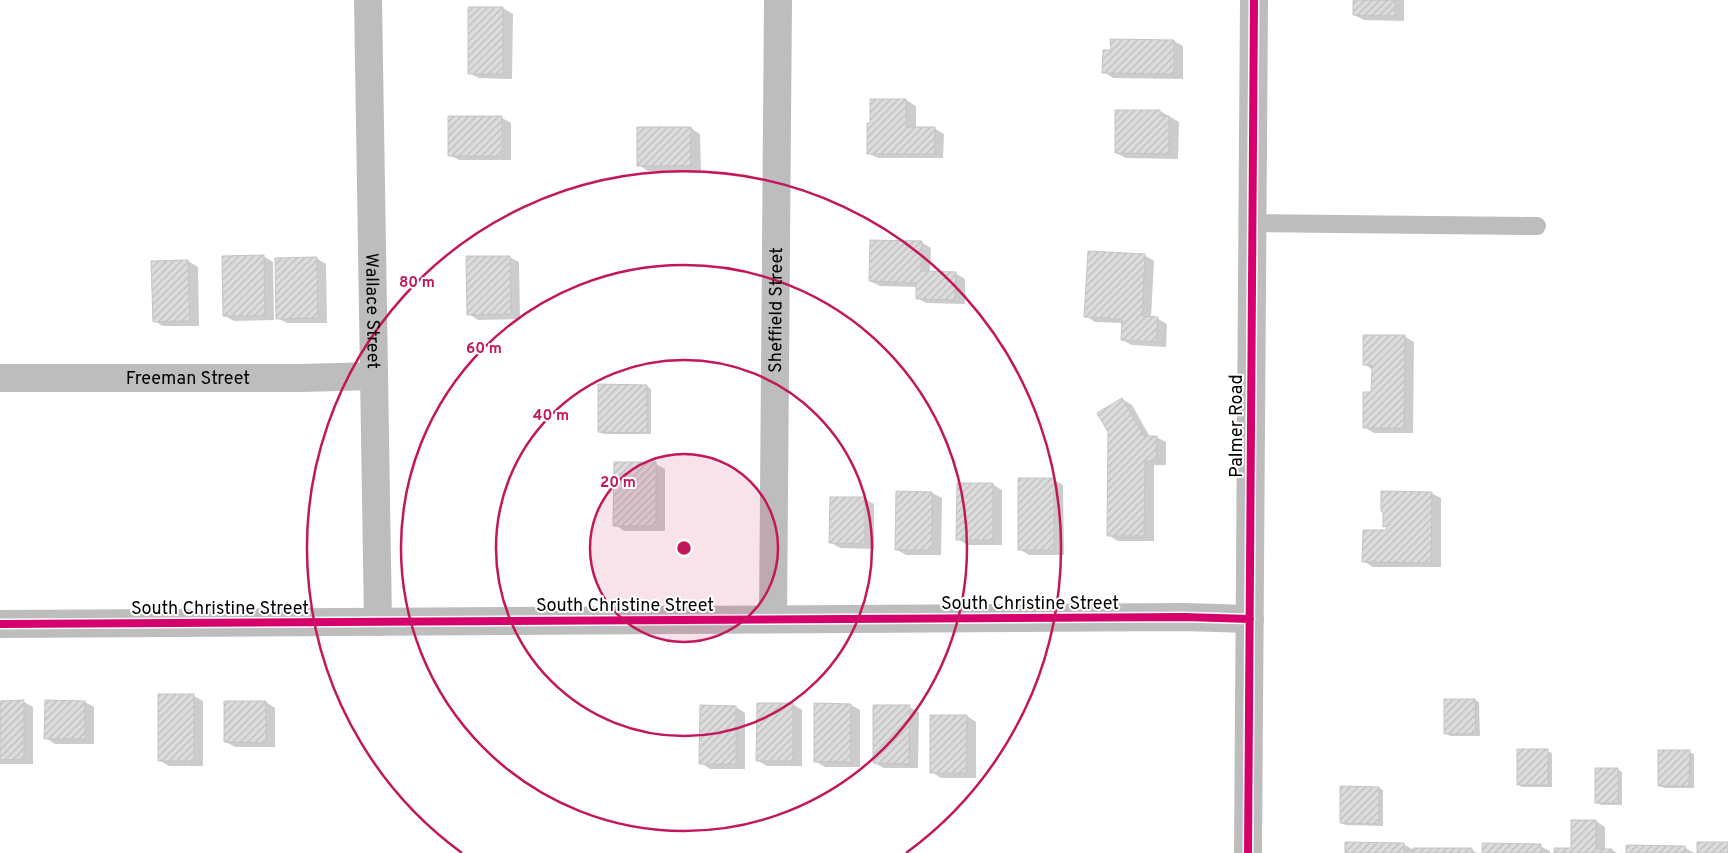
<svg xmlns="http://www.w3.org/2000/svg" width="1728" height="853" font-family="Overpass,sans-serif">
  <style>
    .shadow { fill: #0003 }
    .building { fill: url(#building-hatch); stroke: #c4c4c4 }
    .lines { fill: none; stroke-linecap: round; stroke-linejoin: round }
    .service { stroke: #bdbdbd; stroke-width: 18 }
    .minor { stroke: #bdbdbd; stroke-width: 28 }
    .tertiary { stroke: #bdbdbd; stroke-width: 28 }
    .cycleway-casing { stroke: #fff; stroke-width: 11 }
    .cycleway { stroke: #d6006c; stroke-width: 8 }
    .ring { fill: none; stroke: #c2185b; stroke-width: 2.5 }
    .labels { text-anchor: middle; stroke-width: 4; stroke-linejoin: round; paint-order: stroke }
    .street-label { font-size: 18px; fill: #000; stroke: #fff }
    .centre { fill: #c2185b; stroke: #fff; stroke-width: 2.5 }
    .ring-label { font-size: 15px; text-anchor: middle; font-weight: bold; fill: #c2185b; stroke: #fff; stroke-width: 4; stroke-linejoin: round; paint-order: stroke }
  </style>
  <defs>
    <pattern id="building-hatch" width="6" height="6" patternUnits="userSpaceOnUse" patternTransform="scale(1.25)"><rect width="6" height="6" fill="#dcdcdc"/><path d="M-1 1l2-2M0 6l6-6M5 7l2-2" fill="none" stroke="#bbb"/></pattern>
  </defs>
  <rect width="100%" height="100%" fill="#fff"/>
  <path class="shadow" d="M 1354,0 L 1404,0 L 1404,21 L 1364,20 L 1354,15 Z
    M 503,8 L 513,14 L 512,79 L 479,78 L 469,73 Z
    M 1174,41 L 1183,46 L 1183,79 L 1113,78 L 1104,72 Z
    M 906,100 L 916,106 L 916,128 L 934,128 L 944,134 L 943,158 L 878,158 L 868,153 Z
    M 1160,111 L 1179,122 L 1178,159 L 1126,158 L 1116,153 Z
    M 502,118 L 511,123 L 511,160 L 459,160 L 449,155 Z
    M 691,128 L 700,134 L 701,171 L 648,171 L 639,165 Z
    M 921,242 L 931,248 L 930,272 L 955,273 L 965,279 L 965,304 L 926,303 L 917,298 L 917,287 L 880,286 L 870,281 Z
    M 1144,255 L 1154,261 L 1151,318 L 1157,318 L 1167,324 L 1166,347 L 1132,345 L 1122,340 L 1123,323 L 1095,322 L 1086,316 Z
    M 263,256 L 273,262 L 274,320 L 234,321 L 225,316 Z
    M 509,257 L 519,262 L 520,319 L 478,320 L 469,314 Z
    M 316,258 L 326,264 L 327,323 L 287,323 L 277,318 Z
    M 188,261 L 198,267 L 199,326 L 163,326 L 154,321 Z
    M 1404,336 L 1414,342 L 1413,433 L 1374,433 L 1364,427 L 1373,394 L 1373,370 L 1364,364 Z
    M 647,386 L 651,389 L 651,434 L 604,434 L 599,432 Z
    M 1122,399 L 1132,405 L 1150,437 L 1156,437 L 1166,442 L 1166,465 L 1154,465 L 1154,541 L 1118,541 L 1108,535 Z
    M 656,464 L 665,469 L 665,531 L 624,531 L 615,525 Z
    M 1054,480 L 1063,485 L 1064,555 L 1029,555 L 1019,549 Z
    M 992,484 L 1002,490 L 1002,545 L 967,545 L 958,539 Z
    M 932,493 L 942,498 L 941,555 L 906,555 L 896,549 Z
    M 1431,493 L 1441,498 L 1441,567 L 1373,567 L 1363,561 L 1388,532 L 1388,528 L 1384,526 Z
    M 865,499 L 874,504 L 874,549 L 840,548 L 830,542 Z
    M 194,696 L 203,701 L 203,766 L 169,766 L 159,760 Z
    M 1475,700 L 1479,702 L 1480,736 L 1450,736 L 1445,733 Z
    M 0,702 L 24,702 L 33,707 L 33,764 L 0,764 Z
    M 85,702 L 94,707 L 94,744 L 55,744 L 46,738 Z
    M 266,702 L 275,708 L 275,747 L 235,747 L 226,742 Z
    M 793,704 L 802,710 L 802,766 L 767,766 L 758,761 Z
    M 851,705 L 860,710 L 860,767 L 825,767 L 815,761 Z
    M 736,707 L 745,713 L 745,769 L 710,769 L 701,763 Z
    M 909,707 L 919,712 L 918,768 L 884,768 L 874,763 Z
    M 967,716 L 976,722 L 976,778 L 941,778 L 932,772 Z
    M 1547,751 L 1552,753 L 1552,787 L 1522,787 L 1518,784 Z
    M 1689,752 L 1694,754 L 1694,788 L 1664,788 L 1659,785 Z
    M 1617,769 L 1622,772 L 1622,805 L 1601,805 L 1596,802 Z
    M 1379,788 L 1383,790 L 1383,826 L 1346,825 L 1341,823 Z
    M 1596,821 L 1605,827 L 1605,850 L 1612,850 L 1617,853 L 1555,853 L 1572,849 Z
    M 1403,844 L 1414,850 L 1472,850 L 1477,853 L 1346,853 Z
    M 1540,846 L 1550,851 L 1550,853 L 1483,853 Z
    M 1684,847 L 1694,853 L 1627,853 Z"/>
  <path class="building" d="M 1353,0 L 1395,0 L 1395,16 L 1353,15 Z
    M 468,7 L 503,7 L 503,74 L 468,74 Z
    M 1110,39 L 1174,40 L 1174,74 L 1102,73 L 1103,50 L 1111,50 Z
    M 870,99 L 906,99 L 906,127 L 935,127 L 934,154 L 867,154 L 867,123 L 870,123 Z
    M 1115,110 L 1160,110 L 1160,116 L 1169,116 L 1169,154 L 1115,153 Z
    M 448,116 L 502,116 L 502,156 L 448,156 Z
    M 637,127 L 691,127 L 691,166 L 637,166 Z
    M 870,240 L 922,241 L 921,271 L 956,272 L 955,300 L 916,299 L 916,283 L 869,281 Z
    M 1088,251 L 1145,254 L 1142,316 L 1158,317 L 1156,342 L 1121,340 L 1122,319 L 1084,317 Z
    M 264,255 L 265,316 L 223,316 L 222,256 Z
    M 466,256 L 510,256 L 511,314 L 467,315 Z
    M 317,257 L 318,318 L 276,319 L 275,258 Z
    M 188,260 L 190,321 L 153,322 L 151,261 Z
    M 1363,335 L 1405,335 L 1404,428 L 1363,428 L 1363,392 L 1371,392 L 1372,365 L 1363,365 Z
    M 598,384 L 647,385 L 647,433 L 598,432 Z
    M 1122,398 L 1144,436 L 1157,436 L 1156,461 L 1145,461 L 1144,536 L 1107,536 L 1108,432 L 1097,413 Z
    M 614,462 L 656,462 L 656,526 L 613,526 Z
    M 1018,478 L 1054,478 L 1054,550 L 1018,550 Z
    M 957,483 L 993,483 L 993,540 L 956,540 Z
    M 896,491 L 932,492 L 932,550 L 895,550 Z
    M 1381,491 L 1432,492 L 1431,563 L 1362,562 L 1363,530 L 1386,530 L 1386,526 L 1383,527 L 1383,512 L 1381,511 Z
    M 830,497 L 865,497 L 865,544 L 829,543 Z
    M 158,694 L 194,694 L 194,761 L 158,761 Z
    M 1444,699 L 1475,699 L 1476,734 L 1444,734 Z
    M 24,700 L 24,759 L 0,760 L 0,701 Z
    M 45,700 L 85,701 L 85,739 L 44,739 Z
    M 224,701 L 266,701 L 266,743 L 224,742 Z
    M 757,703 L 793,703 L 793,761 L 756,761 Z
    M 814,703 L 851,704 L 851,762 L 814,762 Z
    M 700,705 L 736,706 L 736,764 L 699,764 Z
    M 873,705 L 910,705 L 909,764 L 873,763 Z
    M 930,715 L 967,715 L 966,773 L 930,773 Z
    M 1517,749 L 1548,749 L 1548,785 L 1517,785 Z
    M 1658,750 L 1690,750 L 1689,786 L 1658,786 Z
    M 1595,768 L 1618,768 L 1618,803 L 1595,803 Z
    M 1340,786 L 1379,787 L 1379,824 L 1340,823 Z
    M 1571,820 L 1596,820 L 1596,849 L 1612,849 L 1612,853 L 1554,853 L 1554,848 L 1571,848 Z
    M 1345,842 L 1404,843 L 1404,853 L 1345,853 Z
    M 1697,842 L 1728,842 L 1728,853 L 1697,853 Z
    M 1482,843 L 1541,844 L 1541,853 L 1482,853 Z
    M 1626,845 L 1685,846 L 1685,853 L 1626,853 Z
    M 1413,848 L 1472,848 L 1472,853 L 1413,853 Z"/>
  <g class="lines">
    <path class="service" d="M 1252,223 L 1537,226"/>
    <g class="minor">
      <path id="s1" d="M 368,0 L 378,622"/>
      <path id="s2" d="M 0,378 L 301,378 L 374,376"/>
      <path id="s3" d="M 773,619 L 778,0"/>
      <path d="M 0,624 L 1184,617 L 1250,619"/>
    </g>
    <path class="tertiary" d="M 1248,853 L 1254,0"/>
    <defs>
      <path id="cycleway" d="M 0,624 L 1184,617 L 1250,619
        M 1248,853 L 1254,0"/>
    </defs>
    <use href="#cycleway" class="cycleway-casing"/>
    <use href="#cycleway" class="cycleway"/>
  </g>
  <circle cx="684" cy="548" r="94" fill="#c2185b" fill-opacity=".12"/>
  <g class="ring">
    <circle cx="684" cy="548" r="94"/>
    <circle cx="684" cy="548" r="188"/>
    <circle cx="684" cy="548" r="283"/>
    <path d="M462 853A377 377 0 1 1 906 853"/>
  </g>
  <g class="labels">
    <g class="street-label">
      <text dy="6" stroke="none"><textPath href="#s3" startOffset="309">Sheffield Street</textPath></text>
      <text dy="6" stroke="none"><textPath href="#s1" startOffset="311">Wallace Street</textPath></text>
      <text dy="6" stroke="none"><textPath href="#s2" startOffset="188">Freeman Street</textPath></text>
      <text transform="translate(1236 426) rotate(-90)" y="6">Palmer Road</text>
      <text x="1030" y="609">South Christine Street</text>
      <text x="625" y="611">South Christine Street</text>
      <text x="220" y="614">South Christine Street</text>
    </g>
  </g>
  <circle cx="684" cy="548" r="8" class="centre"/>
  <g class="ring-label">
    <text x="417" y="287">80 m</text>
    <text x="484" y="353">60 m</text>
    <text x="551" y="420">40 m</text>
    <text x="618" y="487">20 m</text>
  </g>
</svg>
